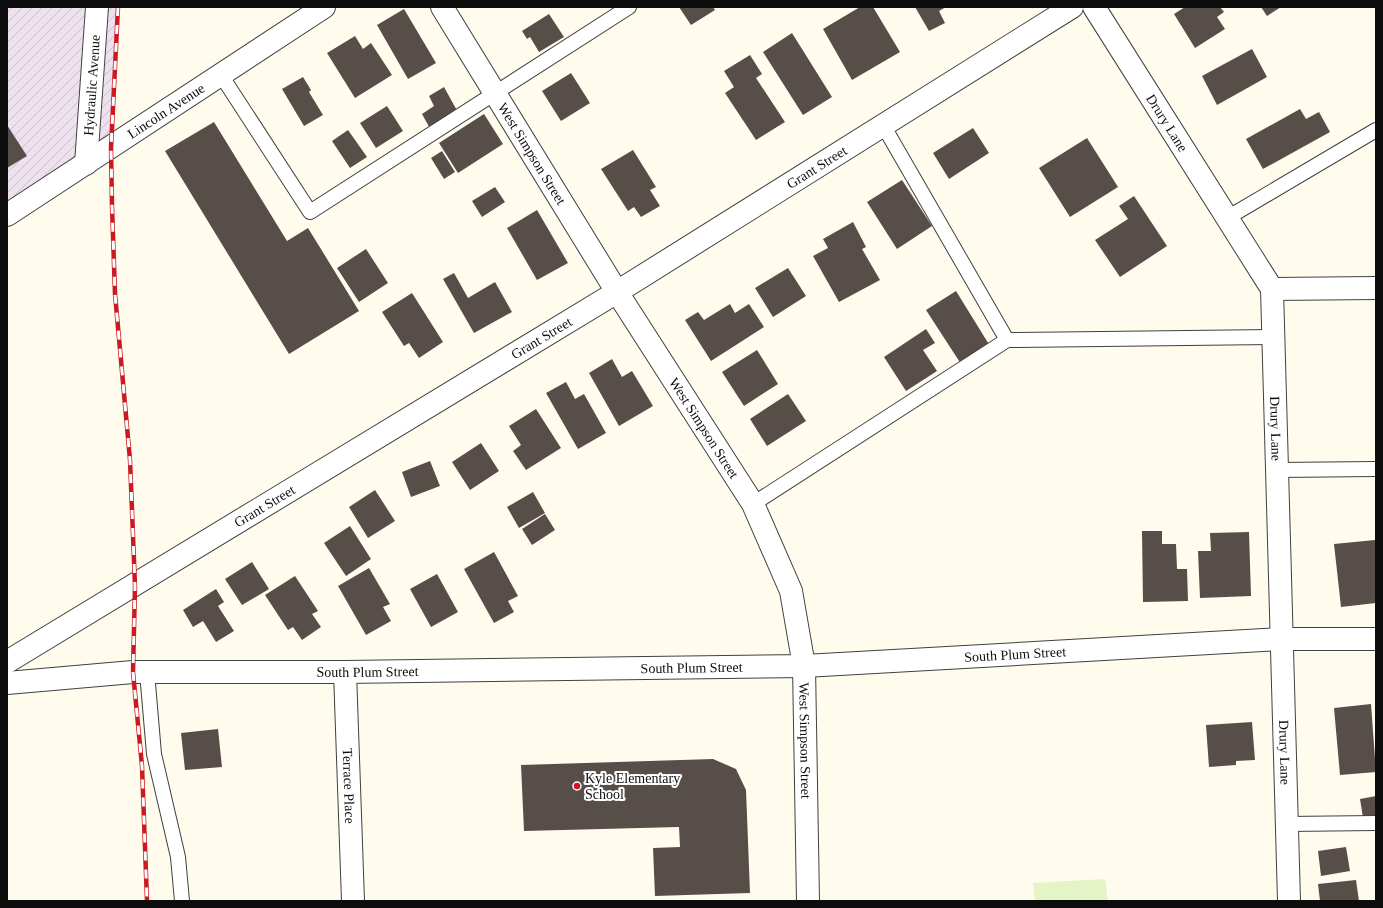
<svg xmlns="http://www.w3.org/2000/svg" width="1383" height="908" font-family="Georgia,serif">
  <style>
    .industrial { fill: url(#industrial-furrows) }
    .pitch { fill: #e4f4c6 }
    .building { fill: #574e49 }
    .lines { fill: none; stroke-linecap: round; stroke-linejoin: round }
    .service-casing { stroke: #404040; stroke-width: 16 }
    .minor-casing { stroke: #404040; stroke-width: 24 }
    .service { stroke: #fff; stroke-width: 14 }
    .minor { stroke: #fff; stroke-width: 22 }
    .rail-casing { stroke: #cb1821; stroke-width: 4.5 }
    .rail { stroke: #fff; stroke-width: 3; stroke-dasharray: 9; stroke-linecap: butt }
    .poi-dot { fill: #cb1821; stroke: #fff; stroke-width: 1.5 }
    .labels { text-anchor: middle; stroke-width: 4; stroke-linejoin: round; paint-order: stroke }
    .street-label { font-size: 14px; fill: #0d0d0d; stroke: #fff }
    .poi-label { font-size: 14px; fill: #0d0d0d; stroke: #fff; text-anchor: start }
  </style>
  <defs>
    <pattern id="industrial-furrows" width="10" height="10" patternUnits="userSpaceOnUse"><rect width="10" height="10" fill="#ece1ed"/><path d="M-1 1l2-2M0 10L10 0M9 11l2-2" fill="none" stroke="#c9c0ca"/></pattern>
  </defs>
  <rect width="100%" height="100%" fill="#fffcee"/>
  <path class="industrial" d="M 7,7 L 118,7 L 111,148 L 7,215 Z"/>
  <path class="pitch" d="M 1105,879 L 1108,901 L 1035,901 L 1033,883 Z"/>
  <path class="building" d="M 679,7 L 713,7 L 715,10 L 691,25 Z
    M 860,7 L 873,7 L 900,52 L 852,80 L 823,29 Z
    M 915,7 L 946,7 L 939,11 L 945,23 L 929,31 Z
    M 1185,7 L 1220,7 L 1224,12 L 1217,17 L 1225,29 L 1195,48 L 1174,14 Z
    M 1261,7 L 1281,7 L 1267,16 Z
    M 404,9 L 436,63 L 408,79 L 377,25 Z
    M 549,14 L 564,37 L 539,52 L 530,37 L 527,39 L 522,31 Z
    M 792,33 L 832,97 L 803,115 L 763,52 Z
    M 355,36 L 363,49 L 371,43 L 392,75 L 355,98 L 327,53 Z
    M 1252,49 L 1267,77 L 1217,105 L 1202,76 Z
    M 750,55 L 762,74 L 756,78 L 785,122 L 756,140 L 725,93 L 734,87 L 724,71 Z
    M 571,73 L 590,103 L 561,121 L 542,91 Z
    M 303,77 L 311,90 L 309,92 L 323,115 L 304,126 L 282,89 Z
    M 444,87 L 460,116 L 432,132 L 422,114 L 434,106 L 429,96 Z
    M 387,106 L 403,131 L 376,148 L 360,123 Z
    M 1300,109 L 1306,119 L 1319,112 L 1330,132 L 1263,169 L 1246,139 Z
    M 484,114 L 503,144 L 458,173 L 439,143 Z
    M 214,122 L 287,241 L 308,228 L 359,311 L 289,354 L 165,151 Z
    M 7,125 L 27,156 L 7,168 Z
    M 973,128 L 989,153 L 949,179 L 933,153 Z
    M 348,130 L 367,157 L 350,168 L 332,141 Z
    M 1087,138 L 1118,187 L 1070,217 L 1039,168 Z
    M 633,150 L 656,187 L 650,190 L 660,206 L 641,217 L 634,207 L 628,211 L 601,169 Z
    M 442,151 L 455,172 L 444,179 L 431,158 Z
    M 902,180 L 932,226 L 897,249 L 867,202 Z
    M 495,187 L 505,202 L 482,217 L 472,201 Z
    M 1134,196 L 1167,246 L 1120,277 L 1095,240 L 1128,219 L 1119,206 Z
    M 537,210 L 568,263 L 537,280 L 507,228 Z
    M 853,222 L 866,247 L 862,249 L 880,280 L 839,302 L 813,256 L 828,248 L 823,239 Z
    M 366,249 L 388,283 L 359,302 L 337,268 Z
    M 788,268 L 806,296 L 773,317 L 755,288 Z
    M 454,273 L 468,298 L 495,282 L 512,312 L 474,333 L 443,279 Z
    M 956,291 L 990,346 L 961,364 L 926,310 Z
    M 412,293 L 443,342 L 419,358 L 409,343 L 404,346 L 382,312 Z
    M 730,304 L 735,313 L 749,304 L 764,327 L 711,361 L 685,320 L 698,312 L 704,320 Z
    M 926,329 L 935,343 L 923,350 L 937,371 L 906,391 L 884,357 Z
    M 757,350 L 778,384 L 744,406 L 722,372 Z
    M 612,359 L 622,377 L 632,371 L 653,406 L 619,426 L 589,373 Z
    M 566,382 L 575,399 L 584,394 L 606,433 L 578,449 L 546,393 Z
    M 788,394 L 806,421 L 767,446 L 750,419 Z
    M 536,409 L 561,448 L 526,470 L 513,451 L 521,445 L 509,426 Z
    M 481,443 L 499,471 L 470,490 L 452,462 Z
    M 430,461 L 440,486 L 411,497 L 402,472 Z
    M 375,490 L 395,521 L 368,538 L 349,507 Z
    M 533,492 L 545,513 L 519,528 L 507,507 Z
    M 545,514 L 555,530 L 532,545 L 522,529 Z
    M 350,526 L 371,559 L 346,576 L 324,543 Z
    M 1142,531 L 1162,531 L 1162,544 L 1176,544 L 1177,569 L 1187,569 L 1188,601 L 1143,602 Z
    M 1249,532 L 1251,596 L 1200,598 L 1198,551 L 1211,551 L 1210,533 Z
    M 1375,540 L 1376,603 L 1341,607 L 1334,544 Z
    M 494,552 L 518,596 L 508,601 L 514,612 L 494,623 L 464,569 Z
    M 252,562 L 269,589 L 242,605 L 225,579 Z
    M 369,568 L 390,604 L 383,607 L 391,621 L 366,635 L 338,586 Z
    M 437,574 L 458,612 L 431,627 L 410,589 Z
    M 295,576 L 318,611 L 312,614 L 321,627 L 302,640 L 293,627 L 288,630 L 265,595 Z
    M 216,589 L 224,602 L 218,606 L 234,631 L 216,642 L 203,621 L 193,627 L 183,610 Z
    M 1371,704 L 1376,772 L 1340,775 L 1334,708 Z
    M 1252,722 L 1255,760 L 1236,761 L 1236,765 L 1209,767 L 1206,725 Z
    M 218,729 L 222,767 L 185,770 L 181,733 Z
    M 713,759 L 736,769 L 746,790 L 750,893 L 655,896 L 653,848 L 680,847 L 679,827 L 524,831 L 521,765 Z
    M 1376,796 L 1376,822 L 1364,824 L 1360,799 Z
    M 1346,847 L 1350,871 L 1321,876 L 1318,851 Z
    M 1356,880 L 1359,901 L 1320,901 L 1318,884 Z"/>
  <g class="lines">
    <defs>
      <path id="service" d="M 221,75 L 310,212 L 629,7
        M 883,125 L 1007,340 L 1274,337
        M 1227,218 L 1376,130
        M 1277,470 L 1376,469
        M 753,504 L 1007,340
        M 147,672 L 154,754 L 178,857 L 182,901
        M 1287,824 L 1376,823"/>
      <g id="minor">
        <path id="s1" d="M 442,7 L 617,292 L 753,504 L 791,591 L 804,666 L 808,901"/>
        <path id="s2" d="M 1094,7 L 1272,289 L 1289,901"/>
        <path id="s3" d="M 86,164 L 97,7"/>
        <path id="s4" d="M 7,215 L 324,7"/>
        <path d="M 1272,289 L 1376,288"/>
        <path id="s5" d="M 7,662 L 617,292 L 1072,7"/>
        <path id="s6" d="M 345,672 L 353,901"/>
        <path id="s7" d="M 7,683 L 133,672 L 345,672 L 804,666 L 1282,639 L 1376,639"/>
      </g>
    </defs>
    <use href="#service" class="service-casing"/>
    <use href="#minor" class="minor-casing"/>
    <use href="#service" class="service"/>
    <use href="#minor" class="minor"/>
    <defs>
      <path id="rail" d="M 118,7 L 111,148 L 112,206 L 115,294 L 130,460 L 135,586 L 133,672 L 142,766 L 147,901"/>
    </defs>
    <use href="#rail" class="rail-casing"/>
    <use href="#rail" class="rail"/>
  </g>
  <circle class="poi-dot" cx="577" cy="786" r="4"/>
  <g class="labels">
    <g class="street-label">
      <text dy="5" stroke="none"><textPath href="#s3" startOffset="79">Hydraulic Avenue</textPath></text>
      <text dy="5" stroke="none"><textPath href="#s4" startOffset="190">Lincoln Avenue</textPath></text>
      <text dy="5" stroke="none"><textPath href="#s2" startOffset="137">Drury Lane</textPath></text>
      <text dy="5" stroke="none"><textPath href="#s1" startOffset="172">West Simpson Street</textPath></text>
      <text dy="5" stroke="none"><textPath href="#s5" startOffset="949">Grant Street</textPath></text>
      <text dy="5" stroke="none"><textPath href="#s5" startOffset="625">Grant Street</textPath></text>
      <text dy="5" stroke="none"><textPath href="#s1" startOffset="496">West Simpson Street</textPath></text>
      <text dy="5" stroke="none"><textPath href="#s2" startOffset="473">Drury Lane</textPath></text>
      <text dy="5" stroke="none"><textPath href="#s5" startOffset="301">Grant Street</textPath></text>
      <text dy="5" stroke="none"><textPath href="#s7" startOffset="1009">South Plum Street</textPath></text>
      <text dy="5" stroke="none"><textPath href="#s7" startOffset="685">South Plum Street</textPath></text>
      <text dy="5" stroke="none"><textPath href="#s7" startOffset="361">South Plum Street</textPath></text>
      <text dy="5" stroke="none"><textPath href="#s1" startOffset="832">West Simpson Street</textPath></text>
      <text dy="5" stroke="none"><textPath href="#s2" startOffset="797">Drury Lane</textPath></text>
      <text dy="5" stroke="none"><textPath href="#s6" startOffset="114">Terrace Place</textPath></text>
    </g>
    <g class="poi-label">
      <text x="585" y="783">Kyle Elementary<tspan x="585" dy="16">School</tspan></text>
    </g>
  </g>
  <rect width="1383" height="908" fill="none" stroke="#0d0d0d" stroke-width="16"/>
</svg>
